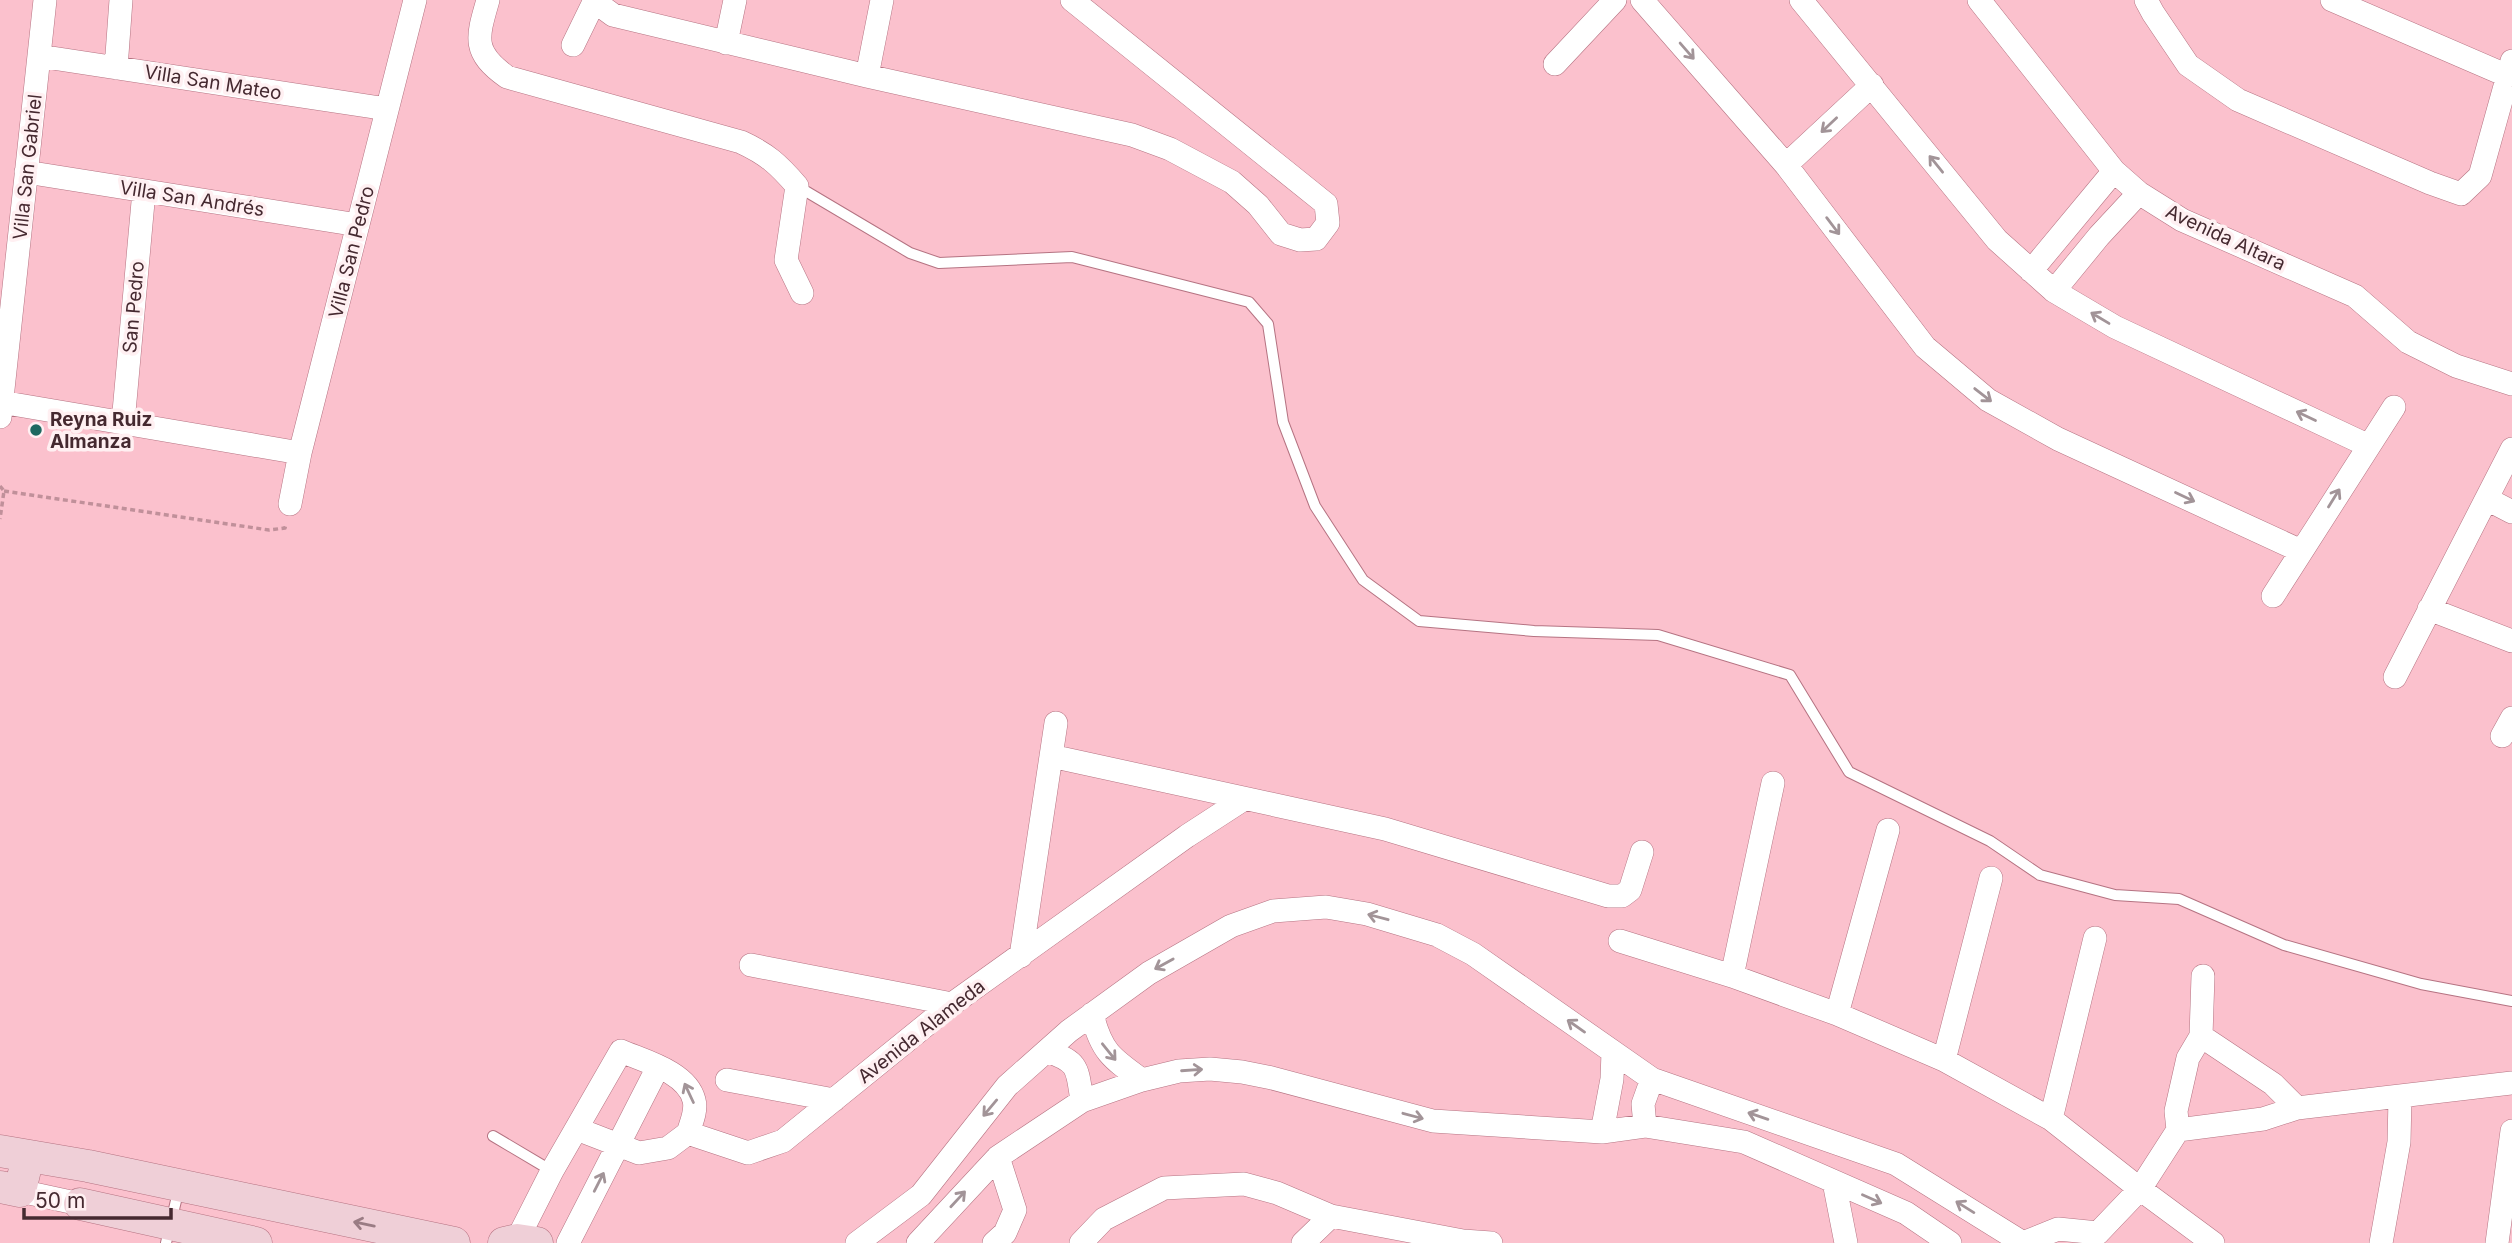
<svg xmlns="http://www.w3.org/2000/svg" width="2512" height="1243" font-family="Inter,sans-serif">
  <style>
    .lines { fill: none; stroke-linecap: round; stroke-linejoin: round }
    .lane-casing { stroke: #b57382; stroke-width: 12 }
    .street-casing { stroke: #b57382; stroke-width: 24 }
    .secondary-casing { stroke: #b57382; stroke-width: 33 }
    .path { stroke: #c0909a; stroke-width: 3.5; stroke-dasharray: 5 3.5; stroke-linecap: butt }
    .lane { stroke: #fff; stroke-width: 10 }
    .street { stroke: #fff; stroke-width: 23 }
    .secondary { stroke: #efcfd7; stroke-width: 32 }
    .oneway { stroke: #a29498 }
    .oneway2 { stroke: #9a7c84 }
    .poi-dot { fill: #1e6860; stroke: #fff0f2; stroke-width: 2.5 }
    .labels { text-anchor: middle; stroke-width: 7; stroke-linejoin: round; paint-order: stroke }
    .street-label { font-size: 19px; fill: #452930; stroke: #fff0f2 }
    .poi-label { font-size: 19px; font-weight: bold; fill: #452930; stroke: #fff0f2; text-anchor: start }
  </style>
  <rect width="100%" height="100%" fill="#fbc1cd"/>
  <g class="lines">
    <defs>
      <path id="lane" d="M 797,186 L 910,253 L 939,263 L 1072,257 L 1249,302 L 1268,324 L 1283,422 L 1315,506 L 1363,580 L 1419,621 L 1534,631 L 1658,635 L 1790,675 L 1849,772 L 1990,841 L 2040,875 L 2115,895 L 2179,899 L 2284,945 L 2421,984 L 2512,1001
        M 493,1136 L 552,1171
        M 166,1243 L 179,1188"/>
      <path id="street" d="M 488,0 C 477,38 472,52 507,77 L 741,142 C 767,154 778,164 797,186 L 786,260 L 802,293
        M 1642,0 L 1786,165 L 1925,347 L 1988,400 L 2058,439 L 2301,551
        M 1801,0 L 1997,240 L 2054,291 L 2115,327 L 2367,445
        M 1979,0 L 2114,171 L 2139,193 L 2182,220 L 2355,296 L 2408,342 L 2456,366 L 2512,384
        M 2146,0 L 2153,13 L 2188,65 L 2238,100 L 2430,183 L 2461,194 L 2480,176 L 2512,61
        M 2332,0 L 2508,76
        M 594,1 L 613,15 L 867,76 L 1132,135 L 1170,149 L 1232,182 L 1258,205 L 1281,234 L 1300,240 L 1316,239 L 1328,223 L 1326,204 L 1072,0
        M 726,43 L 735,0
        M 573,45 L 595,0
        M 39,56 L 387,109
        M 1555,64 L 1615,0
        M 116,68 L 121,0
        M 867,76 L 882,0
        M 1786,165 L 1872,85
        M 26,172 L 358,225
        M 2031,271 L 2114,171
        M 2054,291 L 2099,236 L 2139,193
        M 1,402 L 300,453
        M 0,417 L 45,0
        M 123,423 L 144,191
        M 2487,499 L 2512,512
        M 290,504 L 300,453 L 415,0
        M 2273,596 L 2394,407
        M 2429,609 L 2512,641
        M 2395,677 L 2512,449
        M 2502,736 L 2512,718
        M 1051,756 L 1385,829 L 1608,896 L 1622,896 L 1630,890 L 1642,852
        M 1620,941 L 1732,976 L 1837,1014 L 1944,1060 L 2051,1119 L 2140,1189 L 2178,1130 L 2176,1111 L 2188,1058 L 2201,1036 L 2203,976
        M 1021,956 L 1056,723
        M 751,965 L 952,1004
        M 1732,976 L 1773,783
        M 1092,1014 C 1101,1051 1111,1058 1142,1080
        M 1837,1014 L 1888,830
        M 1047,1051 C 1080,1062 1077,1069 1082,1101
        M 1944,1060 L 1991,878
        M 727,1080 L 834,1100
        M 2297,1108 L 2512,1083
        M 2051,1119 L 2095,938
        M 1645,1126 L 1643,1104 L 1652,1079
        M 577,1129 L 639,1153 L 668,1148 L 688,1133
        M 2178,1130 L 2263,1119 L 2297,1108 L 2273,1084 L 2201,1036
        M 1602,1132 L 1612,1079 L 1613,1052
        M 688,1133 L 748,1153 L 783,1141 L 952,1004 L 1187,836 L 1244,799
        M 1834,1182 L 1846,1243
        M 20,1191 L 80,1204
        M 2098,1233 L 2140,1189 L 2213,1243
        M 517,1240 L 552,1171 L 621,1051 C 644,1061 687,1072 694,1100 C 697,1111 691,1123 688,1133
        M 568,1243 L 658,1067
        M 857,1243 L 921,1195 L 1007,1086 L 1069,1031 L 1149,973 L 1231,926 L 1273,911 L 1326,907 L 1367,914 L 1437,935 L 1473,954 L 1652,1079 L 1896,1164 L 2023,1243
        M 918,1243 L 998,1157 L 1082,1101 L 1142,1080 L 1179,1071 L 1210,1069 L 1242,1072 L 1272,1078 L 1433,1121 L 1602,1132 L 1645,1126 L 1744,1142 L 1906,1213 L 1950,1243
        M 994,1243 L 1005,1233 L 1015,1210 L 998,1157
        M 1081,1243 L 1104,1219 L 1164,1188 L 1244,1184 L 1277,1193 L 1331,1216 L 1463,1241 L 1491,1243
        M 1303,1243 L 1331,1216
        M 2023,1243 L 2058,1229 L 2098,1233
        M 2381,1243 L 2399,1142 L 2400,1098
        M 2497,1243 L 2512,1131"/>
      <path id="secondary" d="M 0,1151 L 88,1166 L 454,1243
        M 0,1187 L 20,1191 L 28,1156
        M 80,1204 L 256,1243
        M 504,1243 L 517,1240 L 537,1243"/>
    </defs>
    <use href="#lane" class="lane-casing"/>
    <use href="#street" class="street-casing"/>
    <use href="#secondary" class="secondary-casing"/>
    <path class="path" d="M 0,486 L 4,491 L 0,519
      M 4,491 L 269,530 L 285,528 L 286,524"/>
    <use href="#lane" class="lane"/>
    <use href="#street" class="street"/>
    <use href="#secondary" class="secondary"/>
  </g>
  <defs><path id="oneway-shaft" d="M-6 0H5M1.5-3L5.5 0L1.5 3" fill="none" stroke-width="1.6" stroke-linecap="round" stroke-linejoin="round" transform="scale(1.75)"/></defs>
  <g class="oneway">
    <use href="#oneway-shaft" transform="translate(1687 51) rotate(49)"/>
    <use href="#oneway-shaft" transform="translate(1829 125) rotate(137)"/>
    <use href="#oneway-shaft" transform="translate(1936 164) rotate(-129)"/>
    <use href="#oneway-shaft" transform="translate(1833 226) rotate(53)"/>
    <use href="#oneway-shaft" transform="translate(2100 318) rotate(-149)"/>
    <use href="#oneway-shaft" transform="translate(1983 395) rotate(38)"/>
    <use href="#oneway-shaft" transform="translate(2306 416) rotate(-155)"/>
    <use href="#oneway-shaft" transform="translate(2185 497) rotate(25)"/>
    <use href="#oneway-shaft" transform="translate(2334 498) rotate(-58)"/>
    <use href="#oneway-shaft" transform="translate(1378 917) rotate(-165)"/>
    <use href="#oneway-shaft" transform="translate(1164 964) rotate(151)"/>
    <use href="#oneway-shaft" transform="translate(1576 1026) rotate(-145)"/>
    <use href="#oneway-shaft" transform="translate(1109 1052) rotate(51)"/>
    <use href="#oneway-shaft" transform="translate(1192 1070) rotate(-4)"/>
    <use href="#oneway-shaft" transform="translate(689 1093) rotate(-115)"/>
    <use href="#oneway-shaft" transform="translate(990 1108) rotate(130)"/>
    <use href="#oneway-shaft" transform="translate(1413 1116) rotate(15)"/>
    <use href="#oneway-shaft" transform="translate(1758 1116) rotate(-161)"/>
    <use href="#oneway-shaft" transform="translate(599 1182) rotate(-63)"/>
    <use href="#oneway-shaft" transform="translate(958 1199) rotate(-47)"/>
    <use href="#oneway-shaft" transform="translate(1872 1199) rotate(24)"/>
    <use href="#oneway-shaft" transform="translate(1965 1207) rotate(-148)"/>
  </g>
  <use class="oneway2" href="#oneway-shaft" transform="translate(364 1224) rotate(-168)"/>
  <circle class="poi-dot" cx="36" cy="430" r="7"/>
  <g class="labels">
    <g class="street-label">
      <text transform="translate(213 82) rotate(9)" y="7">Villa San Mateo</text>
      <text transform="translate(27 167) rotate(-84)" y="7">Villa San Gabriel</text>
      <text transform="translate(192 198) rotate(9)" y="7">Villa San Andrés</text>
      <text transform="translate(2226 237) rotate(25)" y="7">Avenida Altara</text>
      <text transform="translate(351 252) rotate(-76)" y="7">Villa San Pedro</text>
      <text transform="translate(133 307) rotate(-85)" y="7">San Pedro</text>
      <text transform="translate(921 1031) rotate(-38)" y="7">Avenida Alameda</text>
    </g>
    <g class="poi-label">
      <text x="50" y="426">Reyna Ruiz<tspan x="50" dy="22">Almanza</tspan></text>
    </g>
  </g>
  <path d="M24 1208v10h147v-10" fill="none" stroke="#452930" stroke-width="3.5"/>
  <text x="35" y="1208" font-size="21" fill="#452930" stroke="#fff0f2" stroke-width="5" paint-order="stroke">50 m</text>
</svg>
